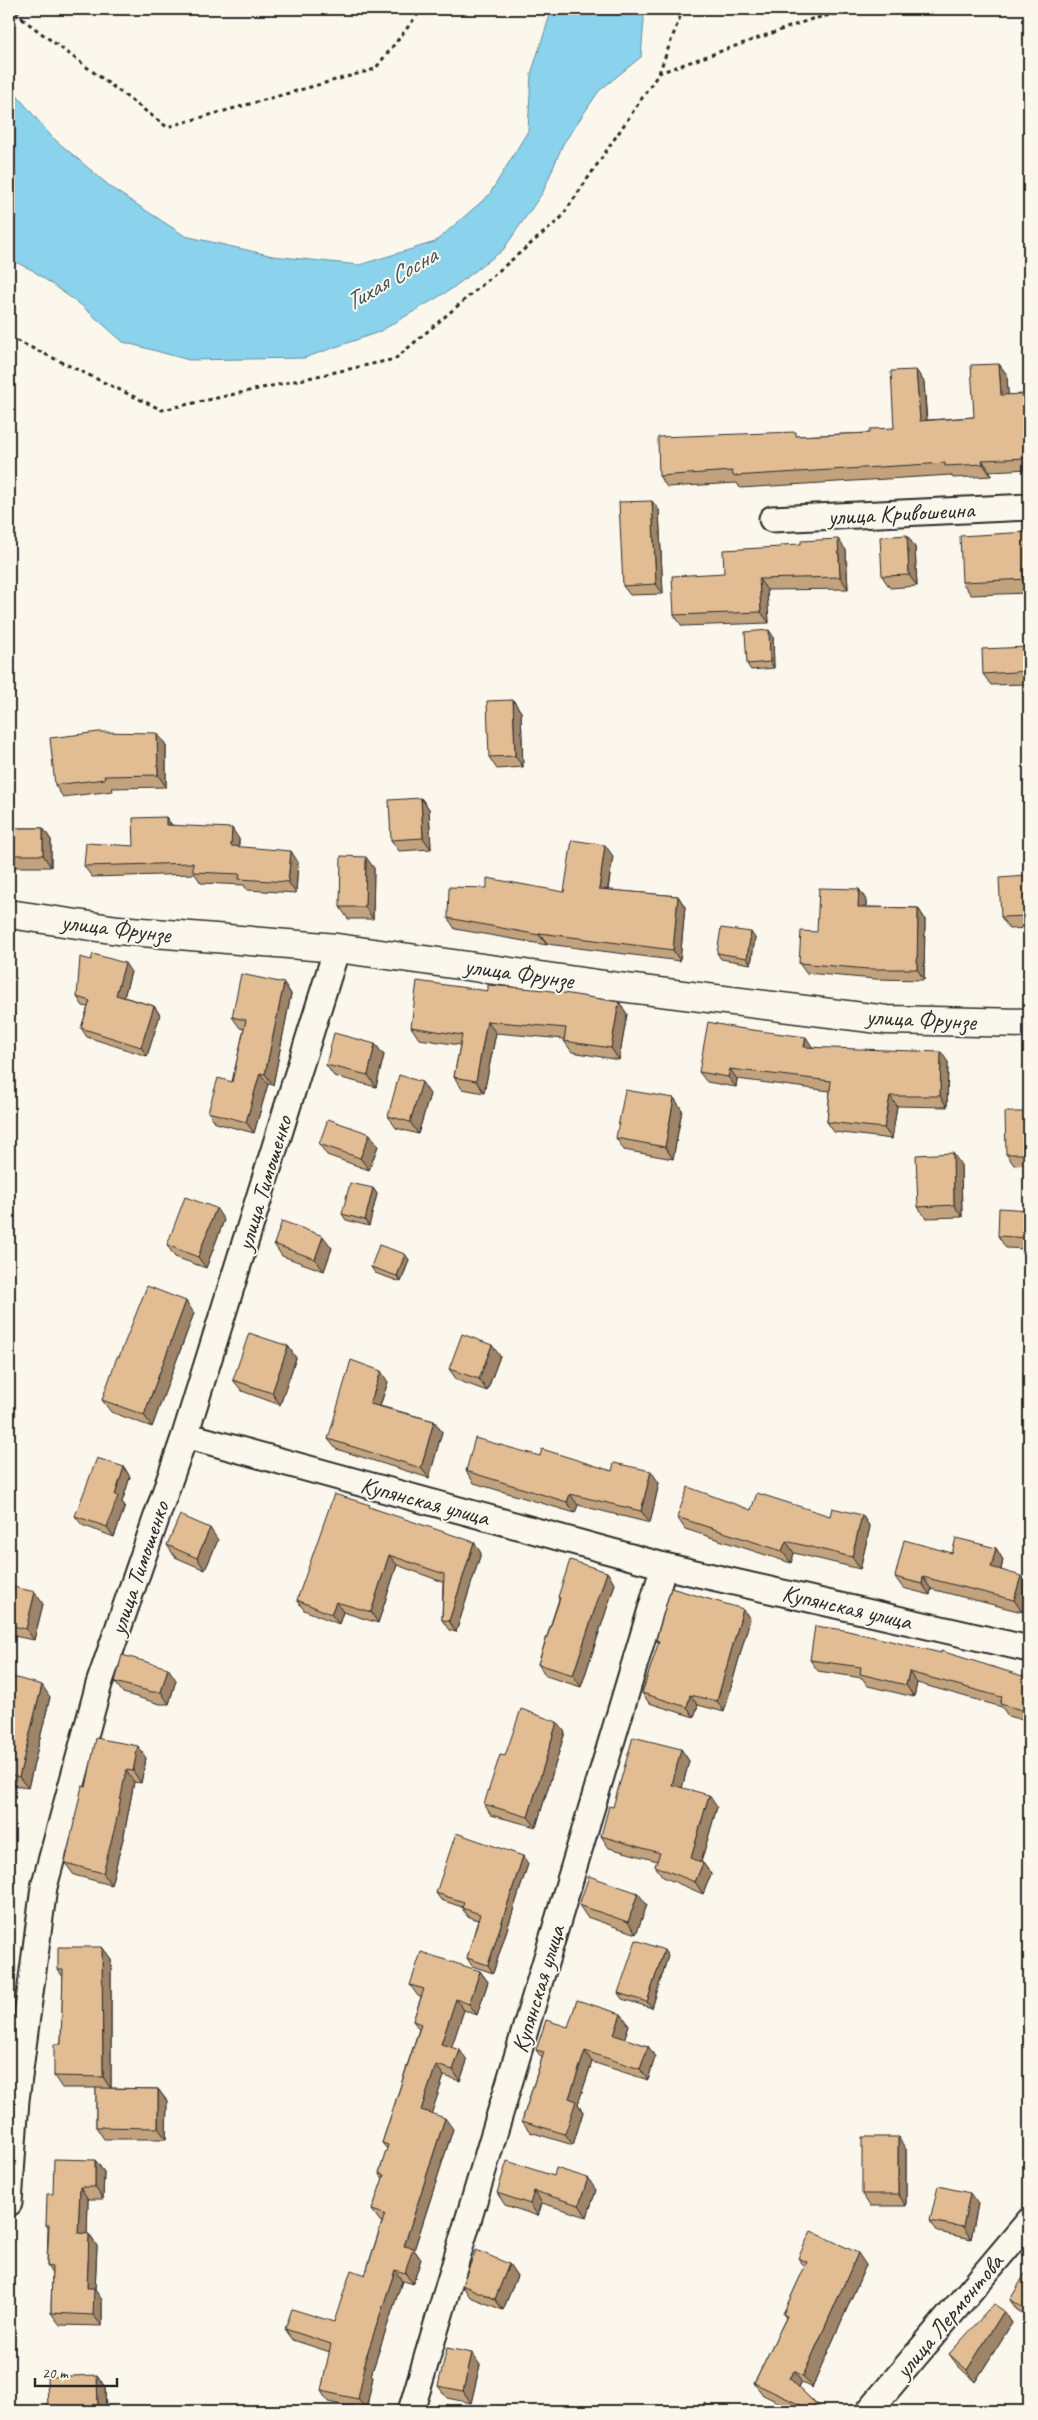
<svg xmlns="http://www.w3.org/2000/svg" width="1038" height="2420" font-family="Caveat,sans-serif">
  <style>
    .water { fill: #8bd2ec; stroke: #658f9f }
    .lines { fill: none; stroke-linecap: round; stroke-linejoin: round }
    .minor-casing { stroke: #2b2b2b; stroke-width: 29 }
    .tertiary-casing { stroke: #2b2b2b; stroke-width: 31 }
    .path { stroke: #2b2b2b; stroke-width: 3; stroke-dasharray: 4 4; stroke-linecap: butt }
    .minor { stroke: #fbf7ec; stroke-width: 25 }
    .tertiary { stroke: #fbf7ec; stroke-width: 28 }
    .wall { fill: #c2a37e; stroke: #2b2b2b }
    .shaded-wall { fill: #9e8467; stroke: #2b2b2b }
    .building { fill: #e2bd93; stroke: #2b2b2b }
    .labels { text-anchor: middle; stroke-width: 4; stroke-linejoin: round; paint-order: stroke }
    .street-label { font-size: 24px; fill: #2b2b2b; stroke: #fbf7ec }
    .water-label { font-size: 25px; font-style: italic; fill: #43555b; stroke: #fbf7ec }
  </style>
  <rect width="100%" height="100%" fill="#fbf7ec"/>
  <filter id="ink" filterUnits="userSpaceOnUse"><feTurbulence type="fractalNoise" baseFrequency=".02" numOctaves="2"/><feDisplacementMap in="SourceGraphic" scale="10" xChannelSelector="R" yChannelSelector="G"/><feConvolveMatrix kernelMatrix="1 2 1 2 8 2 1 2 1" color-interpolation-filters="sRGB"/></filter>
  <g filter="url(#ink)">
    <path class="water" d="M 552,9 L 643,9 L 644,20 L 641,57 L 599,91 L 563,144 L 543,192 L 503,250 L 450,290 L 379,332 L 304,358 L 189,360 L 123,342 L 81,305 L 32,270 L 9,259 L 9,86 L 52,137 L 113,189 L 185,236 L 273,256 L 359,265 L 435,242 L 489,195 L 528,131 L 531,74 Z"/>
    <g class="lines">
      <defs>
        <path id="minor" d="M 772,519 L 1029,507
          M 185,1435 L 664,1566 L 1029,1649
          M 9,2203 L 16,2100 L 44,1887 L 99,1684 L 185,1435 L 337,948
          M 411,2411 L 664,1566
          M 869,2411 L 1029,2221"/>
        <path id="tertiary" d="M 9,914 L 118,930 L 337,948 L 619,987 L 887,1020 L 1029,1023"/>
      </defs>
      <use href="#minor" class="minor-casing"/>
      <use href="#tertiary" class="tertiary-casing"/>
      <path class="path" d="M 9,9 L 167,127 L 375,69 L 422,9
        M 17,9 L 23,19
        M 659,73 L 683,9
        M 9,337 L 162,410 L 395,359 L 561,218 L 659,73 L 812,19 L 859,9"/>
      <use href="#minor" class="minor"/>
      <use href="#tertiary" class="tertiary"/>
    </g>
    <path class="wall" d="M 999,364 L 1007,375 L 1008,395 L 1029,394 L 1029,469 L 990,471 L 991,476 L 953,478 L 951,475 L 740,488 L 737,483 L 667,487 L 659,476 L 798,436 L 870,433 L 894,428 L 916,370 L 924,382 L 927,420 L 974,417 Z
      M 659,510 L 663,594 L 630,595 L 623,586 Z
      M 1029,532 L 1029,593 L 971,595 L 962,582 Z
      M 915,547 L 917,586 L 890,588 L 882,576 Z
      M 846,550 L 848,589 L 767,590 L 769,623 L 682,626 L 674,615 L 724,573 Z
      M 773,636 L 774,668 L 751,670 L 747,664 Z
      M 1029,647 L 1029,684 L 991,685 L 983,674 Z
      M 513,700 L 521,712 L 523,767 L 497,769 L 489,757 Z
      M 157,733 L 166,745 L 166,787 L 112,788 L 113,791 L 63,797 L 55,785 Z
      M 421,798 L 429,809 L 431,849 L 399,851 L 391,840 Z
      M 166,817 L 172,825 L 239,839 L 239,847 L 298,862 L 296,893 L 247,890 L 244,885 L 201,883 L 195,874 L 92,877 L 84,866 L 134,846 Z
      M 9,828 L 43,828 L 51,840 L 51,867 L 10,867 L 9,865 Z
      M 613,856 L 608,890 L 678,896 L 685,907 L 680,961 L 547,944 L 547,945 L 455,929 L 448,918 L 564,892 Z
      M 374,868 L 373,919 L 348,919 L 340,907 Z
      M 1027,876 L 1029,879 L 1029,928 L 1009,929 L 1001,917 Z
      M 859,889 L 866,900 L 866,907 L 918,908 L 925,919 L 924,980 L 875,979 L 806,973 L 799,963 L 817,932 Z
      M 755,938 L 751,964 L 721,959 L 717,953 Z
      M 131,972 L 124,997 L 154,1006 L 160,1015 L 147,1056 L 87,1037 L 81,1028 L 88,1007 L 83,1006 L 77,997 Z
      M 284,983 L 291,994 L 273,1085 L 268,1084 L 254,1133 L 216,1123 L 208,1112 L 232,1082 L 244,1029 L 240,1028 L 232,1017 Z
      M 488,991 L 619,1002 L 627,1014 L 619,1060 L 572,1052 L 564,1041 L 564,1039 L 496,1033 L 484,1093 L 462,1089 L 454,1077 L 460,1045 L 419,1039 L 411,1027 Z
      M 375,1044 L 384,1055 L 376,1087 L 334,1076 L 326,1065 Z
      M 813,1047 L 948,1062 L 947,1107 L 897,1106 L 892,1139 L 834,1132 L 827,1122 L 830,1091 L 737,1079 L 736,1087 L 707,1082 L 699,1072 Z
      M 430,1094 L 418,1134 L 396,1128 L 388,1116 Z
      M 674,1098 L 682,1110 L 673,1159 L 624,1150 L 616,1138 Z
      M 1029,1112 L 1029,1164 L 1014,1165 L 1006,1154 Z
      M 319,1144 L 378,1146 L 369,1170 L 327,1155 Z
      M 961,1165 L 962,1217 L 926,1218 L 918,1207 Z
      M 373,1188 L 377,1194 L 369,1226 L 346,1220 L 342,1214 Z
      M 1029,1210 L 1029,1249 L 1006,1248 L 998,1236 Z
      M 224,1220 L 206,1268 L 175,1257 L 167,1245 Z
      M 274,1244 L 332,1248 L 324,1271 L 282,1256 Z
      M 405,1254 L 409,1260 L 401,1282 L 375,1273 L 371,1267 Z
      M 194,1313 L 152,1427 L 111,1412 L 102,1400 L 119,1357 Z
      M 288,1346 L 296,1358 L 280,1405 L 242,1391 L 233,1380 Z
      M 500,1356 L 487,1391 L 457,1380 L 449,1369 Z
      M 388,1382 L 380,1406 L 434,1421 L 442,1432 L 429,1478 L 336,1449 L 328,1439 Z
      M 540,1456 L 612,1471 L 659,1483 L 650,1523 L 578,1505 L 575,1513 L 474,1483 L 466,1471 Z
      M 124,1467 L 130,1477 L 122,1502 L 125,1506 L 114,1537 L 82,1525 L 75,1516 Z
      M 372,1508 L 481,1553 L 456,1632 L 449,1630 L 442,1620 L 443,1582 L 397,1565 L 378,1623 L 343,1612 L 339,1624 L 304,1610 L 297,1600 Z
      M 751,1510 L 830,1516 L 862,1515 L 870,1527 L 860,1569 L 794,1553 L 791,1563 L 685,1529 L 677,1517 Z
      M 218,1540 L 205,1570 L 175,1557 L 167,1545 Z
      M 996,1548 L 1003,1560 L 1001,1570 L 1029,1587 L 1022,1612 L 931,1589 L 930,1595 L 903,1588 L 895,1577 L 952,1553 Z
      M 607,1572 L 615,1584 L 581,1687 L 546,1676 L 538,1664 L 559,1599 L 558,1597 Z
      M 9,1586 L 43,1604 L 34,1640 L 9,1635 Z
      M 743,1609 L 750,1619 L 724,1712 L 698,1705 L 694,1717 L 649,1703 L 642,1693 L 659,1643 L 656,1640 Z
      M 810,1660 L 1029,1678 L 1029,1722 L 1008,1716 L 1002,1707 L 917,1683 L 914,1697 L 868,1686 L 862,1678 L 818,1671 Z
      M 9,1676 L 50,1697 L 28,1788 L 9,1784 Z
      M 176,1680 L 169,1704 L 160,1704 L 123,1693 L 115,1682 Z
      M 565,1732 L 536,1827 L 491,1815 L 484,1804 L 505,1756 Z
      M 681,1749 L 689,1761 L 682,1788 L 717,1807 L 701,1862 L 703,1863 L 711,1874 L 703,1894 L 663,1877 L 655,1866 L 657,1861 L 609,1848 L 601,1836 L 613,1807 Z
      M 146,1758 L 141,1783 L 134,1782 L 124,1835 L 111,1885 L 74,1875 L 65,1863 L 86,1787 Z
      M 523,1856 L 528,1864 L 493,1973 L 472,1966 L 467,1958 L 478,1920 L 467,1916 L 462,1908 L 462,1907 L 441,1900 L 436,1893 Z
      M 579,1905 L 647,1905 L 636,1934 L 587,1917 Z
      M 102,1947 L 111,1959 L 111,2088 L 158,2089 L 167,2101 L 166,2139 L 104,2139 L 96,2127 L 96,2088 L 62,2088 L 54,2076 L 61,2044 L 63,1977 L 58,1970 Z
      M 668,1956 L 652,2008 L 622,1999 L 618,1993 Z
      M 480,1971 L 488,1982 L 477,2015 L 464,2010 L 451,2047 L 467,2061 L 460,2081 L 444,2076 L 431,2114 L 453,2129 L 414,2250 L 421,2259 L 413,2284 L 402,2281 L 371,2375 L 373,2377 L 366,2410 L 328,2402 L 321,2391 L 330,2352 L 293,2340 L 285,2329 L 334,2322 L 365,2275 L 382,2222 L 380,2221 L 372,2210 L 383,2179 L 379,2173 L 387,2149 L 382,2143 L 419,2029 L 413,2021 L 421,1997 L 418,1996 L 410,1985 Z
      M 621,2014 L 629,2025 L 624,2039 L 648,2046 L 655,2057 L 648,2080 L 592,2062 L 578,2104 L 583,2112 L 573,2145 L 530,2132 L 522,2121 L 542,2058 L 536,2050 L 568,2027 Z
      M 906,2149 L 906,2206 L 870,2206 L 862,2194 Z
      M 95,2160 L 104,2172 L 103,2199 L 88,2199 L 87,2234 L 97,2246 L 95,2290 L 102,2300 L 102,2326 L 60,2325 L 51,2313 L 52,2274 L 47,2266 L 48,2228 L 46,2225 L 53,2194 Z
      M 554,2176 L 596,2190 L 587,2217 L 542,2203 L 538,2216 L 505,2205 L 497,2193 Z
      M 978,2204 L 971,2239 L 938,2232 L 930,2221 Z
      M 798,2258 L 866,2265 L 812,2388 L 802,2383 L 799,2388 L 823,2411 L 797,2411 L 763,2395 L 754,2383 L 786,2318 L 783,2314 L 805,2267 Z
      M 509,2264 L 517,2276 L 503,2310 L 470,2297 L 462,2285 Z
      M 1029,2274 L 1029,2317 L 1017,2310 L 1010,2300 Z
      M 1004,2311 L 1012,2323 L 975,2382 L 958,2366 L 949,2354 Z
      M 480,2365 L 471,2403 L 447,2398 L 438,2386 Z
      M 97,2375 L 105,2387 L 106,2411 L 49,2411 L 48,2410 Z"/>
    <path class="shaded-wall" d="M 999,364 L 1007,375 L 1009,406 L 1001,395 Z
      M 916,370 L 924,382 L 927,432 L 920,421 Z
      M 982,460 L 990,471 L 991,476 L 983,464 Z
      M 652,501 L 659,510 L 663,594 L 656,584 Z
      M 907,535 L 915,547 L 917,586 L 909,575 Z
      M 838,539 L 846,550 L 848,589 L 840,577 Z
      M 759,579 L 767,590 L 769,623 L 761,612 Z
      M 769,630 L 773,636 L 774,668 L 770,662 Z
      M 513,700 L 521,712 L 523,767 L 515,756 Z
      M 157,733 L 166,745 L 166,787 L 158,775 Z
      M 421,798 L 429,809 L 431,849 L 423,838 Z
      M 166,817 L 173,828 L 166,825 Z
      M 43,828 L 51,840 L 51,867 L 43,855 Z
      M 232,828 L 239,839 L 238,857 L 231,846 Z
      M 605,845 L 613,856 L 606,899 L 599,889 Z
      M 291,851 L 298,862 L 296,893 L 288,882 Z
      M 366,857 L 374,868 L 373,919 L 365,907 Z
      M 1027,876 L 1029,879 L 1029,886 L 1027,883 Z
      M 859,889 L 866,900 L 866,918 L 858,907 Z
      M 678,896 L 685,907 L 680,961 L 673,950 Z
      M 918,908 L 925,919 L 924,980 L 917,969 Z
      M 751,932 L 755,938 L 751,964 L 747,958 Z
      M 540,933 L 547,944 L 547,945 L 539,935 Z
      M 125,963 L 131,972 L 122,1004 L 116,995 Z
      M 284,983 L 291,994 L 273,1085 L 265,1074 Z
      M 619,1002 L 627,1014 L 619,1060 L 611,1048 Z
      M 154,1006 L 160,1015 L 147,1056 L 141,1047 Z
      M 487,1021 L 496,1033 L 484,1093 L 476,1081 Z
      M 806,1037 L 813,1048 L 804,1047 Z
      M 375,1044 L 384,1055 L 376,1087 L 368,1075 Z
      M 941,1052 L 948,1062 L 947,1107 L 940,1096 Z
      M 730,1069 L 737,1079 L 736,1087 L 728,1077 Z
      M 260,1073 L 268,1084 L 254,1133 L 246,1122 Z
      M 422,1082 L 430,1094 L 418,1134 L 410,1122 Z
      M 890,1096 L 897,1106 L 892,1139 L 884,1128 Z
      M 674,1098 L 682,1110 L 673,1159 L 665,1147 Z
      M 370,1134 L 378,1146 L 369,1170 L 360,1158 Z
      M 953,1153 L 961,1165 L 962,1217 L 954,1205 Z
      M 373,1188 L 377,1194 L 369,1226 L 365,1220 Z
      M 216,1208 L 224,1220 L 206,1268 L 198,1257 Z
      M 323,1236 L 332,1248 L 324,1271 L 315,1259 Z
      M 405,1254 L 409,1260 L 401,1282 L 397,1276 Z
      M 186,1301 L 194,1313 L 152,1427 L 144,1415 Z
      M 492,1345 L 500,1356 L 487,1391 L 479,1379 Z
      M 288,1346 L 296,1358 L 280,1405 L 272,1393 Z
      M 381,1371 L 388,1382 L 377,1414 L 370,1404 Z
      M 434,1421 L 442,1432 L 429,1478 L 421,1468 Z
      M 124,1467 L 130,1477 L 122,1502 L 125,1506 L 114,1537 L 107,1527 L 115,1495 Z
      M 651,1471 L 659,1483 L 650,1523 L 641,1511 Z
      M 570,1494 L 578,1505 L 575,1513 L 567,1502 Z
      M 862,1515 L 870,1527 L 860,1569 L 852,1557 Z
      M 210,1528 L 218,1540 L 205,1570 L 197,1558 Z
      M 786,1541 L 794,1553 L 791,1563 L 782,1551 Z
      M 474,1542 L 481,1553 L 456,1632 L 449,1621 Z
      M 996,1548 L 1003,1560 L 999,1578 L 991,1567 Z
      M 389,1555 L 397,1565 L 378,1623 L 371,1612 Z
      M 607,1572 L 615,1584 L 581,1687 L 573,1675 Z
      M 1021,1576 L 1029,1587 L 1022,1612 L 1014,1600 Z
      M 923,1577 L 931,1589 L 930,1595 L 922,1584 Z
      M 35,1592 L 43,1604 L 34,1640 L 26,1629 Z
      M 336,1602 L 343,1612 L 339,1624 L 331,1614 Z
      M 743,1609 L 750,1619 L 724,1712 L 717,1701 Z
      M 168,1668 L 176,1680 L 169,1704 L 161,1692 Z
      M 909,1672 L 917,1683 L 914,1697 L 906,1685 Z
      M 42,1685 L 50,1697 L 28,1788 L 19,1777 Z
      M 690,1695 L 698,1705 L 694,1717 L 687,1707 Z
      M 557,1722 L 565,1732 L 536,1827 L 528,1817 Z
      M 138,1746 L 146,1758 L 141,1783 L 133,1771 Z
      M 681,1749 L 689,1761 L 680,1796 L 672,1785 Z
      M 126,1770 L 134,1782 L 124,1835 L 111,1885 L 103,1873 Z
      M 709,1795 L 717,1807 L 699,1869 L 691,1858 Z
      M 523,1856 L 528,1864 L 493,1973 L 488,1965 Z
      M 703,1863 L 711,1874 L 703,1894 L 695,1882 Z
      M 638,1893 L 647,1905 L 636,1934 L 628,1922 Z
      M 102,1947 L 111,1959 L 111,2089 L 103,2077 Z
      M 664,1950 L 668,1956 L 652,2008 L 647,2002 Z
      M 480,1971 L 488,1982 L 477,2015 L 469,2004 Z
      M 456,1999 L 464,2010 L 449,2055 L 441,2044 Z
      M 621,2014 L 629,2025 L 622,2046 L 614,2035 Z
      M 648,2046 L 655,2057 L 648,2080 L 640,2069 Z
      M 460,2050 L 467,2061 L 460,2081 L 453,2070 Z
      M 585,2051 L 592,2062 L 578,2104 L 583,2112 L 573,2145 L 565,2134 L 569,2098 Z
      M 436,2065 L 444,2076 L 429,2121 L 421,2110 Z
      M 158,2089 L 167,2101 L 166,2139 L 158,2128 Z
      M 445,2118 L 453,2129 L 414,2250 L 421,2259 L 413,2284 L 405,2273 L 404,2246 Z
      M 898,2137 L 906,2149 L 906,2206 L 898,2194 Z
      M 95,2160 L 104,2172 L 103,2199 L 95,2187 Z
      M 588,2178 L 596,2190 L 587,2217 L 579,2205 Z
      M 80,2187 L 88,2199 L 87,2245 L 78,2233 Z
      M 534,2191 L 542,2203 L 538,2216 L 530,2204 Z
      M 970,2193 L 978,2204 L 971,2239 L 963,2227 Z
      M 89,2234 L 97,2246 L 95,2290 L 102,2300 L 102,2326 L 93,2315 L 87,2288 Z
      M 858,2253 L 866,2265 L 812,2388 L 803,2376 Z
      M 509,2264 L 517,2276 L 503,2310 L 495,2299 Z
      M 395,2270 L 402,2281 L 371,2375 L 373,2377 L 366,2410 L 358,2399 L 363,2366 Z
      M 1004,2311 L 1012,2323 L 975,2382 L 967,2370 Z
      M 472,2353 L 480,2365 L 471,2403 L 463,2391 Z
      M 794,2371 L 802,2383 L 797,2390 L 789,2378 Z
      M 97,2375 L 105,2387 L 106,2411 L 100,2411 L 98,2408 Z"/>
    <path class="building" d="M 999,364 L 1001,395 L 1029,394 L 1029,458 L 982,460 L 983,464 L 945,466 L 945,463 L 733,476 L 732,471 L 659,476 L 658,437 L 796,432 L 796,436 L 870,433 L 870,429 L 894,428 L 891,371 L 916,370 L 920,421 L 974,417 L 971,365 Z
      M 652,501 L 656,584 L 623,586 L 619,502 Z
      M 1029,532 L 1029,579 L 962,582 L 960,536 Z
      M 907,535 L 909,575 L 882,576 L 880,537 Z
      M 838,539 L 840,577 L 759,579 L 761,612 L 674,615 L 672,576 L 724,573 L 723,550 L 781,547 L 781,545 L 801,544 L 801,541 Z
      M 769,630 L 770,662 L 747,664 L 745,632 Z
      M 1029,647 L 1029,671 L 983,674 L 982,649 Z
      M 513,700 L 515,756 L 489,757 L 487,701 Z
      M 99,732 L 157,733 L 158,775 L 104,776 L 105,779 L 55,785 L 50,738 Z
      M 421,798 L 423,838 L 391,840 L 389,800 Z
      M 166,817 L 166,825 L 232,828 L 231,846 L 291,851 L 288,882 L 239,879 L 240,874 L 193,872 L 193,863 L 84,866 L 86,843 L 134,846 L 133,818 Z
      M 9,828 L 43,828 L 43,855 L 9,855 Z
      M 572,840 L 605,845 L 599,889 L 678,896 L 673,950 L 540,933 L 539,935 L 448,918 L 449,887 L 487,888 L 487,878 L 564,892 Z
      M 341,856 L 366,857 L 365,907 L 340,907 Z
      M 1027,876 L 1027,883 L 1029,883 L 1029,916 L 1001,917 L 999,878 Z
      M 819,888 L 859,889 L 858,907 L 918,908 L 917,969 L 868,969 L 799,963 L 801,931 L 817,932 Z
      M 721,928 L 751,932 L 747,958 L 717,953 Z
      M 93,954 L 125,963 L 116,995 L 154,1006 L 141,1047 L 81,1028 L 90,1001 L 77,997 L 80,957 L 91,960 Z
      M 241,974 L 284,983 L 265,1074 L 260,1073 L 246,1122 L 208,1112 L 218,1078 L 232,1082 L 246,1020 L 232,1017 Z
      M 417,981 L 488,991 L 488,985 L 545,990 L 619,1002 L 611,1048 L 564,1041 L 566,1028 L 487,1021 L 476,1081 L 454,1077 L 462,1035 L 411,1027 Z
      M 708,1022 L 737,1028 L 806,1037 L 804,1047 L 941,1052 L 940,1096 L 890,1096 L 884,1128 L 827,1122 L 831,1081 L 730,1069 L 728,1077 L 699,1072 Z
      M 334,1033 L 375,1044 L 368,1075 L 326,1065 Z
      M 399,1075 L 422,1082 L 410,1122 L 388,1116 Z
      M 625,1090 L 674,1098 L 665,1147 L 616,1138 Z
      M 1005,1112 L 1029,1112 L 1029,1154 L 1006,1154 Z
      M 328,1119 L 370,1134 L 360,1158 L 319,1144 Z
      M 953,1153 L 954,1205 L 918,1207 L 916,1155 Z
      M 350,1183 L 373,1188 L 365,1220 L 342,1214 Z
      M 185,1197 L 216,1208 L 198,1257 L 167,1245 Z
      M 999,1208 L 1029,1210 L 1029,1238 L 998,1236 Z
      M 282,1221 L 323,1236 L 315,1259 L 274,1244 Z
      M 379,1245 L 405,1254 L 397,1276 L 371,1267 Z
      M 147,1286 L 186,1301 L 144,1415 L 102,1400 L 117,1357 L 119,1357 Z
      M 249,1333 L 288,1346 L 272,1393 L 233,1380 Z
      M 462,1334 L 492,1345 L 479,1379 L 449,1369 Z
      M 351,1360 L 381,1371 L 370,1404 L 434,1421 L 421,1468 L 328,1439 Z
      M 475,1438 L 540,1456 L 542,1449 L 612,1471 L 614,1463 L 651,1471 L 641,1511 L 570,1494 L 567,1502 L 466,1471 Z
      M 97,1458 L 124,1467 L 115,1495 L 118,1496 L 107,1527 L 75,1516 Z
      M 688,1487 L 751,1510 L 757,1493 L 830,1516 L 832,1508 L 862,1515 L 852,1557 L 786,1541 L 782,1551 L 677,1517 Z
      M 334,1494 L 370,1505 L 369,1507 L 474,1542 L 449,1621 L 442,1620 L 444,1574 L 389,1555 L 371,1612 L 336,1602 L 331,1614 L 297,1600 Z
      M 180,1515 L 210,1528 L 197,1558 L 167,1545 Z
      M 956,1538 L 996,1548 L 991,1567 L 1021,1576 L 1014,1600 L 923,1577 L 922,1584 L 895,1577 L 904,1540 L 952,1553 Z
      M 570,1560 L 607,1572 L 573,1675 L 538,1664 L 560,1598 L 558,1597 Z
      M 9,1586 L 35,1592 L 26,1629 L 9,1625 Z
      M 671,1588 L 743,1609 L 717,1701 L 690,1695 L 687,1707 L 642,1693 L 659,1641 L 656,1640 Z
      M 815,1626 L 844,1630 L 941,1653 L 941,1651 L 1029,1678 L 1029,1712 L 1000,1704 L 1002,1697 L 909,1672 L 906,1685 L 860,1674 L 861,1667 L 810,1660 Z
      M 122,1655 L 168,1668 L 161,1692 L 152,1692 L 115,1682 Z
      M 9,1676 L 42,1685 L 19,1777 L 9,1774 Z
      M 521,1709 L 557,1722 L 528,1817 L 484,1804 L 500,1755 L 505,1756 Z
      M 633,1737 L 681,1749 L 672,1785 L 709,1795 L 691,1858 L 703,1863 L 695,1882 L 655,1866 L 660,1853 L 601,1836 L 609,1806 L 613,1807 Z
      M 96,1738 L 138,1746 L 133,1771 L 126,1770 L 116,1823 L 103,1873 L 65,1863 L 82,1786 L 86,1787 Z
      M 456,1833 L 523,1856 L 488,1965 L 467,1958 L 480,1914 L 462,1908 L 464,1902 L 436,1893 Z
      M 589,1876 L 638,1893 L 628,1922 L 579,1905 Z
      M 636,1940 L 664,1950 L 647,2002 L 618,1993 Z
      M 58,1947 L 102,1947 L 103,2077 L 54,2076 L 54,2044 L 61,2044 L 63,1970 L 58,1970 Z
      M 421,1952 L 480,1971 L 469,2004 L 456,1999 L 441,2044 L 460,2050 L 453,2070 L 436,2065 L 421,2110 L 445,2118 L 404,2246 L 413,2248 L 405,2273 L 395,2270 L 363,2366 L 365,2366 L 358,2399 L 321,2391 L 331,2344 L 285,2329 L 292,2309 L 334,2322 L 351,2270 L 365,2275 L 385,2214 L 372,2210 L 384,2175 L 379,2173 L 388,2145 L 382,2143 L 421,2024 L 413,2021 L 424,1989 L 410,1985 Z
      M 577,2000 L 621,2014 L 614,2035 L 648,2046 L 640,2069 L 585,2051 L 569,2098 L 576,2101 L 565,2134 L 522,2121 L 544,2052 L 536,2050 L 546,2020 L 568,2027 Z
      M 96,2088 L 158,2089 L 158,2128 L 96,2127 Z
      M 862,2137 L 898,2137 L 898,2194 L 862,2194 Z
      M 54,2159 L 95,2160 L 95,2187 L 80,2187 L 78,2233 L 89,2234 L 87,2288 L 94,2288 L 93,2315 L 51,2313 L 52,2267 L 47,2266 L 49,2225 L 46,2225 L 47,2194 L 53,2194 Z
      M 507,2161 L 554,2176 L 556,2168 L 588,2178 L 579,2205 L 534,2191 L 530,2204 L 497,2193 Z
      M 938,2186 L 970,2193 L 963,2227 L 930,2221 Z
      M 811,2231 L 858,2253 L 803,2376 L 794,2371 L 789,2378 L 823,2411 L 813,2411 L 754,2383 L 787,2316 L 783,2314 L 807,2262 L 798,2258 Z
      M 476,2250 L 509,2264 L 495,2299 L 462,2285 Z
      M 1026,2272 L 1029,2274 L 1029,2311 L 1010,2300 Z
      M 994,2304 L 1004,2311 L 967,2370 L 949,2354 Z
      M 447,2348 L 472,2353 L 463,2391 L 438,2386 Z
      M 97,2375 L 98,2408 L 48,2410 L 47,2377 Z
      M 705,2403 L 718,2411 L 700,2411 Z"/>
  </g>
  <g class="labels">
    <g class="street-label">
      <text transform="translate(901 513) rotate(-3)" y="8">улица Кривошеина</text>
      <text transform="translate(116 928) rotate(7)" y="8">улица Фрунзе</text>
      <text transform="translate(519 973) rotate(8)" y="8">улица Фрунзе</text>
      <text transform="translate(921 1019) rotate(3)" y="8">улица Фрунзе</text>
      <text transform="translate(264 1183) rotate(-73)" y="8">улица Тимошенко</text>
      <text transform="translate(425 1501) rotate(15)" y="8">Купянская улица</text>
      <text transform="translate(139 1568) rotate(-71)" y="8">улица Тимошенко</text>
      <text transform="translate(847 1607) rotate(13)" y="8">Купянская улица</text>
      <text transform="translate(538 1989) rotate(-73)" y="8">Купянская улица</text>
      <text transform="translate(949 2316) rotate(-50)" y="8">улица Лермонтова</text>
    </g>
    <g class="water-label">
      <text transform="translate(390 278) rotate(-30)" y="9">Тихая Сосна</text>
    </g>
  </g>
  <rect width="1038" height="2420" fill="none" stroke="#fbf7ec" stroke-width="30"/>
  <rect x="15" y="15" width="1008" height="2390" fill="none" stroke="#2b2b2b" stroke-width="2" filter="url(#ink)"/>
  <path d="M35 2378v8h82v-8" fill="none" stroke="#2b2b2b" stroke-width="2.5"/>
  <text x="42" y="2378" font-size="15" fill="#2b2b2b" stroke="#fbf7ec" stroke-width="4" paint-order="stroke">20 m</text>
</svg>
